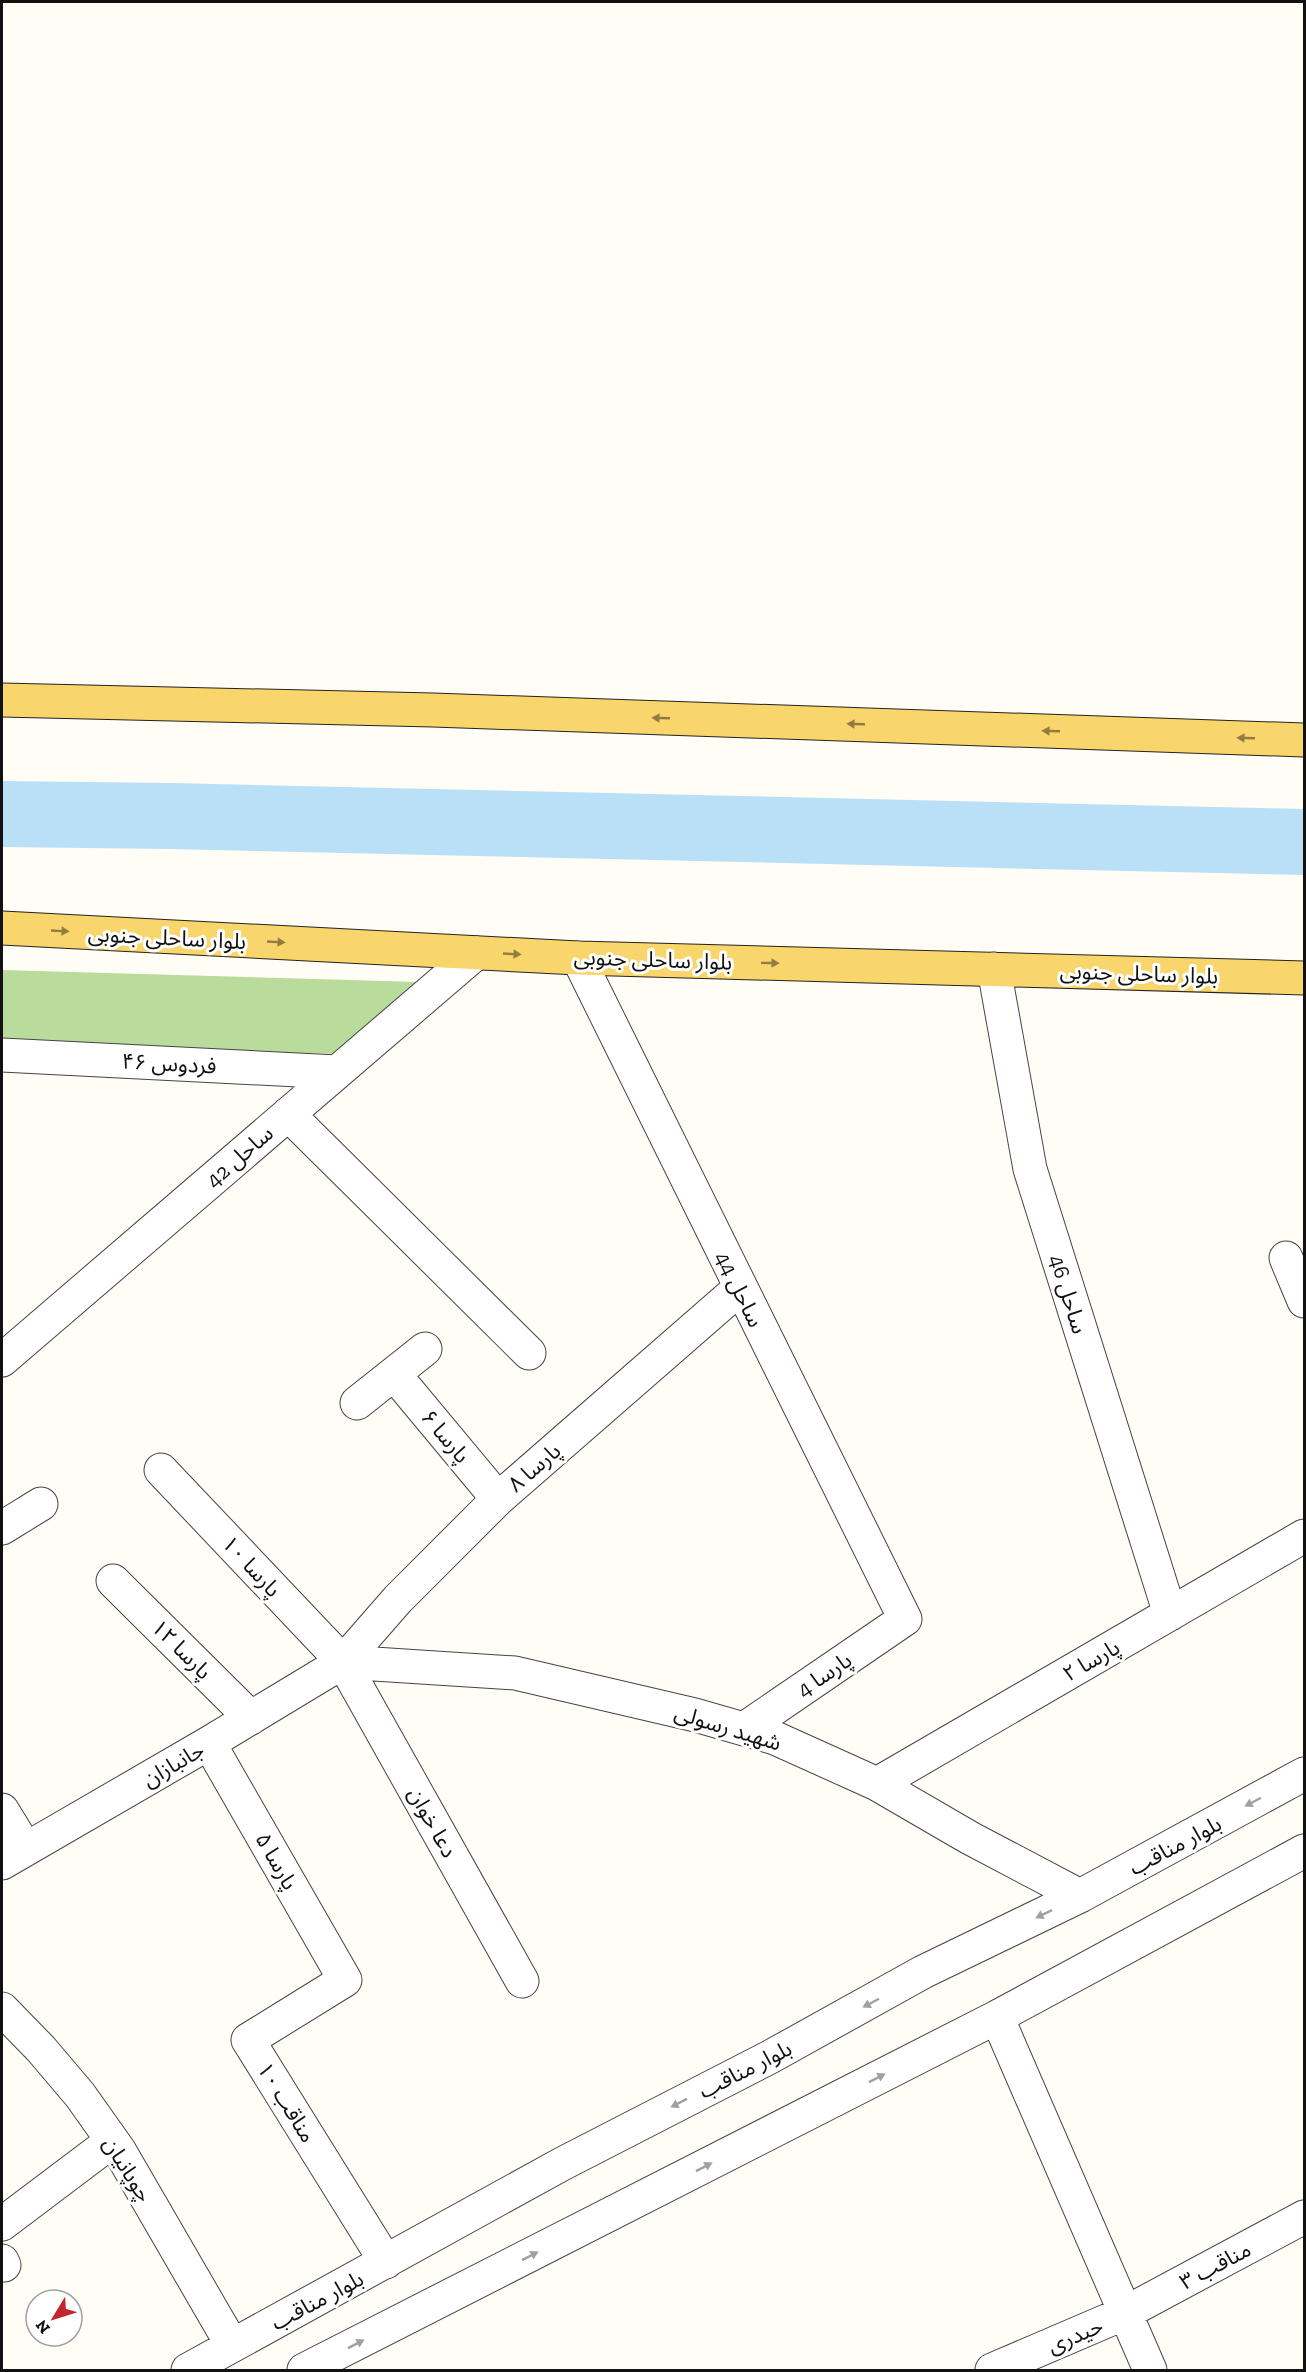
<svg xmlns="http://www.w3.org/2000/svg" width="1306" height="2372" font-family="'Zilla Slab','Noto Sans Arabic',serif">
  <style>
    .forest { fill: #b9dc9c }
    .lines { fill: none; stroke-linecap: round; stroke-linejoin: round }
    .river { stroke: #b9e0f7; stroke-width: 66 }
    .minor-casing { stroke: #444; stroke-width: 35 }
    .major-casing { stroke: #222; stroke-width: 35 }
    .minor { stroke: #fff; stroke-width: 33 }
    .major { stroke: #f9d66b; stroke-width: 33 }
    .oneway { fill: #917d42 }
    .oneway2 { fill: #a0a0a0 }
    .labels { text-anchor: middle; stroke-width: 6; stroke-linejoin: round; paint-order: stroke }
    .street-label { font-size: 22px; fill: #111; stroke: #fff }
  </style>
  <rect width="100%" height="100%" fill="#fffdf5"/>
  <path class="forest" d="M 2,970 L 418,982 L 339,1054 L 2,1045 Z"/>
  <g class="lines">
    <path class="river" d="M 2,814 L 171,816 L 1304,842"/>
    <defs>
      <path id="minor" d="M 578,958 L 905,1619 L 744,1729
        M 994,969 L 1030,1169 L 1170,1614
        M 2,1055 L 337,1072
        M 288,1114 L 529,1353
        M 1286,1258 L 1304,1301
        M 2,1360 L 476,953
        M 394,1374 L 498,1499
        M 357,1403 L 425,1349
        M 161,1470 L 343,1662 L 522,1981
        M 2,1528 L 41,1504
        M 113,1581 L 251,1718
        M 343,1662 L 515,1673 L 695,1715 L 775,1738 L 877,1784 L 970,1838 L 1080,1896
        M 209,1743 L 345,1980 L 248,2040 L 386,2262
        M 877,1784 L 1304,1536
        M 2,1810 L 26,1849
        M 2,1863 L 209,1743 L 343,1662 L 398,1599 L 498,1499 L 740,1288
        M 2,2009 L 41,2049 L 80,2095 L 119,2150 L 232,2345
        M 997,2017 L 1150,2370
        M 2,2224 L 112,2141
        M 2,2261 L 4,2265
        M 188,2370 L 562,2164 L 770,2057 L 923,1972 L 1080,1896 L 1304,1774
        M 304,2370 L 997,2017 L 1304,1851
        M 992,2370 L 1125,2313 L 1304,2217"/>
      <path id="major" d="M 2,700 L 433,710 L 1304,740
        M 2,928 L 578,958 L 1304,978"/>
    </defs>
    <use href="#minor" class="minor-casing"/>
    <use href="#major" class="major-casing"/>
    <use href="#minor" class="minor"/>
    <use href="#major" class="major"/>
  </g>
  <defs><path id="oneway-solid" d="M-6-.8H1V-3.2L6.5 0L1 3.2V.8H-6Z" transform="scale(1.5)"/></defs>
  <g class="oneway">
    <use href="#oneway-solid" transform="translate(661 718) rotate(-178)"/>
    <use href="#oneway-solid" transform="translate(856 724) rotate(-178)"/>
    <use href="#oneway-solid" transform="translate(1051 731) rotate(-178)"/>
    <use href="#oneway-solid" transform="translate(1246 738) rotate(-178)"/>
    <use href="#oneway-solid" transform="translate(60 931) rotate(3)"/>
    <use href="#oneway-solid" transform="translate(276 942) rotate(3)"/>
    <use href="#oneway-solid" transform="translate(512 954) rotate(3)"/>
    <use href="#oneway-solid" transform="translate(770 963) rotate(1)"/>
  </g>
  <g class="oneway2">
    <use href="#oneway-solid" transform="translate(1253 1802) rotate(152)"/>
    <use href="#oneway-solid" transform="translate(1044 1914) rotate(154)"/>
    <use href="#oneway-solid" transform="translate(871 2003) rotate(152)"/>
    <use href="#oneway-solid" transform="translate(877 2078) rotate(-27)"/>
    <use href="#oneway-solid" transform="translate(679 2103) rotate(153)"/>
    <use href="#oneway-solid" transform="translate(704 2167) rotate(-27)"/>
    <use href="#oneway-solid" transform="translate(530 2256) rotate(-27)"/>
    <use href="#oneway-solid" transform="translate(356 2344) rotate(-27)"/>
  </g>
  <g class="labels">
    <g class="street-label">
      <text transform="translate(167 937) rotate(3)" y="8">بلوار ساحلی جنوبی</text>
      <text transform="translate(653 959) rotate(2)" y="8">بلوار ساحلی جنوبی</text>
      <text transform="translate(1139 973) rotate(2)" y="8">بلوار ساحلی جنوبی</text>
      <text transform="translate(169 1063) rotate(3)" y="8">فردوس ۴۶</text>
      <text transform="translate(239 1156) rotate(-41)" y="8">ساحل 42</text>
      <text transform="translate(740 1289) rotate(64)" y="8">ساحل 44</text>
      <text transform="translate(1069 1294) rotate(73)" y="8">ساحل 46</text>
      <text transform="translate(446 1436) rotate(50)" y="8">پارسا ۶</text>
      <text transform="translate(534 1467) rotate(-41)" y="8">پارسا ۸</text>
      <text transform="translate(252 1566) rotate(47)" y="8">پارسا ۱۰</text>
      <text transform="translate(182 1649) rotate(45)" y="8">پارسا ۱۲</text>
      <text transform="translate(1091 1660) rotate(-30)" y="8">پارسا ۲</text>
      <text transform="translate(824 1674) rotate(-34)" y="8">پارسا 4</text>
      <text transform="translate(728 1727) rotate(17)" y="8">شهید رسولی</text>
      <text transform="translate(173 1764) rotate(-30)" y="8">جانبازان</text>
      <text transform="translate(433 1822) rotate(61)" y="8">دعا خوان</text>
      <text transform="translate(1175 1845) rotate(-28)" y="8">بلوار مناقب</text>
      <text transform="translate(277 1861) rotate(60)" y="8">پارسا ۵</text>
      <text transform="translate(745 2069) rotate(-27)" y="8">بلوار مناقب</text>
      <text transform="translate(287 2102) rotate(58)" y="8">مناقب ۱۰</text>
      <text transform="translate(128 2169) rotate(58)" y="8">چوپانیان</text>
      <text transform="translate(1215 2265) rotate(-28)" y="8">مناقب ۳</text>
      <text transform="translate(317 2300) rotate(-28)" y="8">بلوار مناقب</text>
      <text transform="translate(1075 2335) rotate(-23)" y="8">حیدری</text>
    </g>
  </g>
  <rect width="1306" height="2372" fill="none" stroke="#111111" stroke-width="6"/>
  <g transform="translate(54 2318) rotate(232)"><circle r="28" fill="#ffffff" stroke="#a0a0a0" stroke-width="1.5"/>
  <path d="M0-4.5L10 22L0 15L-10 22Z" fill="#c4262e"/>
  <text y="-9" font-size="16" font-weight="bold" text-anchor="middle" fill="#111111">N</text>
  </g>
</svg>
